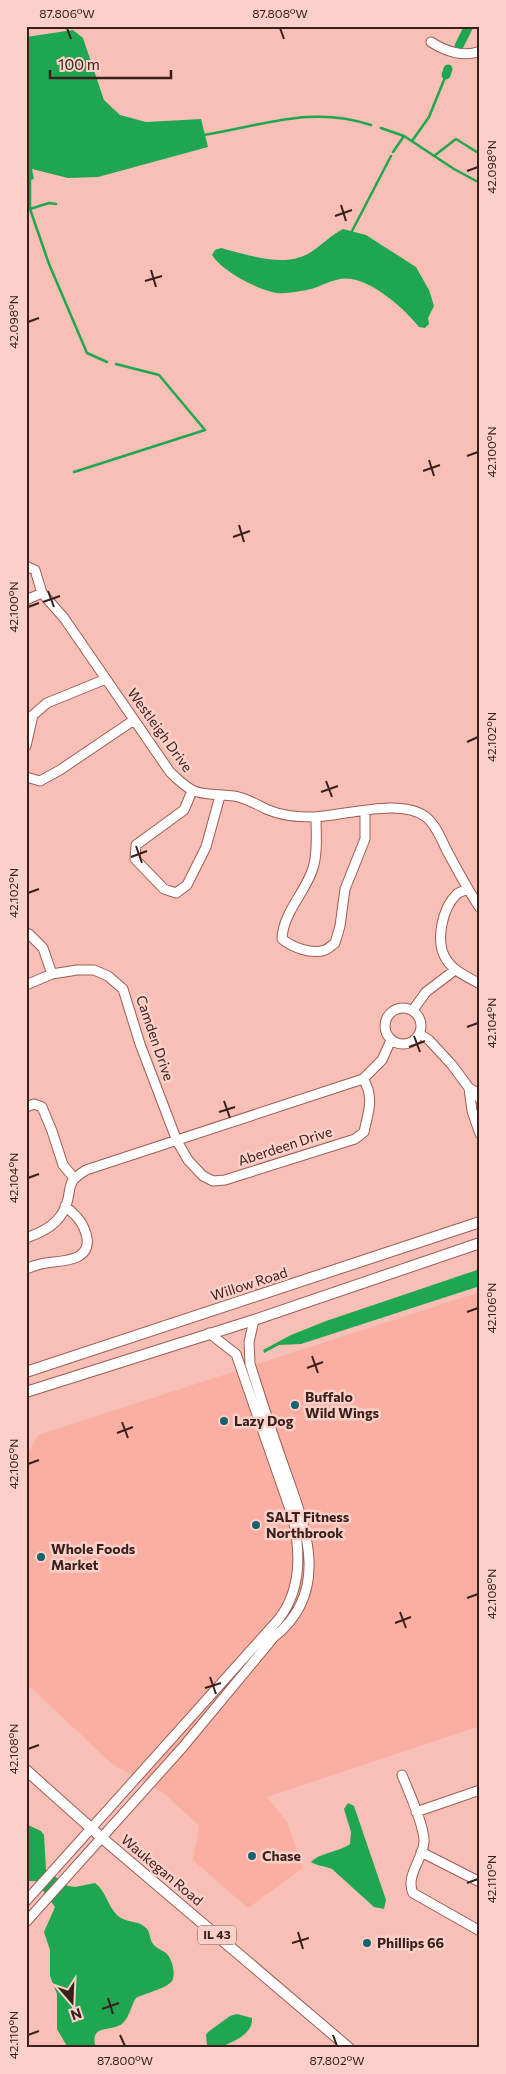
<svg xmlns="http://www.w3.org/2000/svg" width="506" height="2074" font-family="Commissioner,sans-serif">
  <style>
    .built { fill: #fbafa3 }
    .water { fill: #1fa650 }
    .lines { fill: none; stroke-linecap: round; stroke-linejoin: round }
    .stream { stroke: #1fa650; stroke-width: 2.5 }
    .canal { stroke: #1fa650; stroke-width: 9 }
    .minor-casing { stroke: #9b5e54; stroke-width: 11 }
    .major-casing { stroke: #9b5e54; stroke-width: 12 }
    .minor { stroke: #fff; stroke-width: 9 }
    .major { stroke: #fff; stroke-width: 10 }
    .ticks { fill: none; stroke: #3a201c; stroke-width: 2 }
    .poi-dot { fill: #16626d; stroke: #fbd0c9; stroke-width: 2 }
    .labels { text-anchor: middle; stroke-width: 5; stroke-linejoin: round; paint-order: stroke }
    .shield { fill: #fbd0c9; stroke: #745550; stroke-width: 1 }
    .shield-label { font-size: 12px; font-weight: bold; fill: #3a201c }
    .street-label { font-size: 14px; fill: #3a201c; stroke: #fbd0c9 }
    .poi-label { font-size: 14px; font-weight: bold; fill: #3a201c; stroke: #fbd0c9; text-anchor: start }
    .neatline { fill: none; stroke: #3a201c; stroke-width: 2 }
    .ticks-label { font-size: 12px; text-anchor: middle; fill: #3a201c }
  </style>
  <rect width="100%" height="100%" fill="#f7bfb6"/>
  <path class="built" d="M 480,1292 L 480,1726 L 267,1797 L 287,1822 L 303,1868 L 248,1908 L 193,1860 L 199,1826 L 165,1794 L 112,1764 L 26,1683 L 26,1457 L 38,1435 Z"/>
  <path class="water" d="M 73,30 L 83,38 L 104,100 L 120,115 L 146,122 L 201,119 L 208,147 L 98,177 L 68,178 L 32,169 L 34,179 L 26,181 L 26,37 Z
    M 343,229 L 366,235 L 416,267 L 429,290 L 434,306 L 428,318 L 429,324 L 425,328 L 419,327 C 405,309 374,282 351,279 C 338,276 324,285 311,289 C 301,291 287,294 277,293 C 258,290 222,271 212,255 L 215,250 L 221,248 C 249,255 285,269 311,252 C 322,245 331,235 343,229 Z
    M 480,1269 L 480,1286 L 301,1344 L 279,1345 L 264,1353 L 263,1350 L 291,1335 L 326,1321 Z
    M 348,1803 L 354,1806 L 386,1900 L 384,1909 L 374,1907 L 332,1869 C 325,1866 317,1866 311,1862 C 319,1853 339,1852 350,1844 L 351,1832 L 344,1809 Z
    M 26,1824 L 41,1831 L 44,1835 L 46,1870 L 68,1886 L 75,1887 L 95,1883 C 106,1891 107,1905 117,1915 C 125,1923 137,1920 145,1927 C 151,1931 149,1939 153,1944 C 156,1948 162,1950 166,1953 C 172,1959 175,1970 173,1979 C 170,1988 145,1993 136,1998 C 131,2006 130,2016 123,2023 C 112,2033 88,2023 96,2048 L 68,2048 L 57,2029 L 57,1994 L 50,1976 L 50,1950 L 44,1932 L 55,1907 L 36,1881 L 26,1881 Z
    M 237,2014 L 252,2018 C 253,2035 233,2041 220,2048 L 207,2045 L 206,2035 L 208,2032 L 230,2016 Z"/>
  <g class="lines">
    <path class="stream" d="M 381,128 L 404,136 L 454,169 L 480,183
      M 203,135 C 262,126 311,105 371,125
      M 412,141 L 429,117 L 446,75
      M 393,152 L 404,136
      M 434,156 L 456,139 L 480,154
      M 30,178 L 30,209 L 49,264 L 87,353 L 107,362
      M 30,209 L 49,203 L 56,204
      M 351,233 L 391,156
      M 74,472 L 205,430 L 159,375 L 116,364"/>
    <path class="canal" d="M 459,46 L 469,26
      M 446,75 L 448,69"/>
    <defs>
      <path id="minor" d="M 431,42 C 445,51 464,58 480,51
        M 26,566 L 35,570 L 42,593 L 64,618 L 170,772 C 197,799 199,792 234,796 C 246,798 256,804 266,809 C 282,816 297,817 314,817 C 344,816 401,797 426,817 C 435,824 441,838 446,849 C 457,869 467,889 480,908
        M 26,600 L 42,593
        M 26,746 L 33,715 L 47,703 L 106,679
        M 26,777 L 40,781 L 60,770 L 134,720
        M 192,791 L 184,810 L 136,845 L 135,859 L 164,889 L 176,893 L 187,885 L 206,847 L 220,796
        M 316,817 C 316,833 318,852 313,868 C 306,892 283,912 282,939 C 292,947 311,955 325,950 C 328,949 332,945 335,943 L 340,926 L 345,889 L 365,839 L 365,811
        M 468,889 C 464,891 459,892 457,894 C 442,908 435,942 446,959 C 453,971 468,977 480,984
        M 26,933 L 29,934 L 43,948 L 52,974
        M 26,985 L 52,974 L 77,970 L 94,970 L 108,976 L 123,989 L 140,1044 L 177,1141 L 188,1160 L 203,1176 L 213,1181 L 225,1180 L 355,1139 L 364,1132 C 368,1113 375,1097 363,1079
        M385 1026a18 18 0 1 1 36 0a18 18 0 1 1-36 0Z
        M 413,1010 L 426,992 L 455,970
        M 420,1034 L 429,1040 L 452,1065 L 469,1088 L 476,1092 L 480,1099
        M 469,1088 L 472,1111 L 480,1134
        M 26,1107 L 34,1104 L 42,1107 L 52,1131 L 63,1165 L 74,1178
        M 26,1238 C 43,1232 59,1224 66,1206 C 73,1186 64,1184 86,1170 L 363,1079 L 382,1060 L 391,1040
        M 26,1269 C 31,1267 36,1265 41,1264 C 56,1260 91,1264 87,1238 C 84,1223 77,1216 65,1206
        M 402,1775 C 408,1790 425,1827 424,1842 C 423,1859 405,1876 413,1893 L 480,1931
        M 416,1812 L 480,1790
        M 421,1852 L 480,1882
        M 26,1901 L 278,1620 C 302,1590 301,1551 292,1515 L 236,1354 L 209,1333
        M 26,1922 L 182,1748 L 274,1637 C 336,1588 301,1517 281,1458 C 270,1427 260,1395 250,1364 L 249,1342 L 254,1320"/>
      <path id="major" d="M 26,1372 L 480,1222
        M 26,1392 L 254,1320 L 480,1243
        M 26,1770 L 102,1838 L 349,2048"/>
    </defs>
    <use href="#minor" class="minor-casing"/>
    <use href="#major" class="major-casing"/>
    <use href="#minor" class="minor"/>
    <use href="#major" class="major"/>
  </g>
  <path class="ticks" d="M 67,28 L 71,39M 280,28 L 284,39M 467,171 L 478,167M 341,205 L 346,221M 335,216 L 352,210M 151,270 L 156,287M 145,281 L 162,276M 28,322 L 39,318M 467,456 L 478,452M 429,460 L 434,476M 423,471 L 440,465M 239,525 L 244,542M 233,537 L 250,531M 48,591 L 54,607M 43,602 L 60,596M 28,607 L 39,603M 467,742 L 478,737M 326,781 L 332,797M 321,792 L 338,786M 136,846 L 142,863M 131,857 L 147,851M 28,893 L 39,889M 467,1027 L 478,1023M 414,1036 L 420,1052M 409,1047 L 425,1041M 224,1101 L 230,1118M 219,1112 L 235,1107M 28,1178 L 39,1174M 467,1312 L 478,1308M 312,1356 L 318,1373M 307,1368 L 323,1362M 122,1422 L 128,1438M 117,1433 L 133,1427M 28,1464 L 39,1460M 467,1598 L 478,1594M 400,1612 L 406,1628M 395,1623 L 411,1617M 210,1677 L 216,1694M 205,1688 L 221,1683M 28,1749 L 39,1745M 467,1883 L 478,1879M 298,1932 L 303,1949M 292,1943 L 309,1938M 108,1998 L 113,2014M 102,2009 L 119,2003M 28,2035 L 39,2031M 120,2035 L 125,2046M 333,2035 L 337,2046"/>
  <g class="poi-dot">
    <circle cx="295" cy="1405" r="5"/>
    <circle cx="224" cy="1421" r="5"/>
    <circle cx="256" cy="1525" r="5"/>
    <circle cx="41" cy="1557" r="5"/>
    <circle cx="252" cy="1856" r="5"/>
    <circle cx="367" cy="1943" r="5"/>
  </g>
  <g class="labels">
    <rect class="shield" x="198" y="1925.5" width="38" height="19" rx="4"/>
    <g class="shield-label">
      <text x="217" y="1939">IL 43</text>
    </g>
    <g class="street-label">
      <text transform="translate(160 730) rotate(54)" y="5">Westleigh Drive</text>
      <text transform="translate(155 1038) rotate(71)" y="5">Camden Drive</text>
      <text transform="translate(285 1146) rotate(-18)" y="5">Aberdeen Drive</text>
      <text transform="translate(249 1284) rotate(-18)" y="5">Willow Road</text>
      <text transform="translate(162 1870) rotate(40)" y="5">Waukegan Road</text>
    </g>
    <g class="poi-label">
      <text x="305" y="1402">Buffalo<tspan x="305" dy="16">Wild Wings</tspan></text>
      <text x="234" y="1426">Lazy Dog</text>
      <text x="266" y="1522">SALT Fitness<tspan x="266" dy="16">Northbrook</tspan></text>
      <text x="51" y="1554">Whole Foods<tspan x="51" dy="16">Market</tspan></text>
      <text x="262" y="1861">Chase</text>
      <text x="377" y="1948">Phillips 66</text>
    </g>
  </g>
  <rect width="506" height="2074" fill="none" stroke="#fbd0c9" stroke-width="55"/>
  <g transform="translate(72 2002) rotate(161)" stroke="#fbd0c9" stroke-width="4" paint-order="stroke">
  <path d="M0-4L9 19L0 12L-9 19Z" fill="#3a201c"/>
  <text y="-8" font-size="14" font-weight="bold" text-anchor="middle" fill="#3a201c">N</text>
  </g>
  <path d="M50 70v8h121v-8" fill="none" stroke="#3a201c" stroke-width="2.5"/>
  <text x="58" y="70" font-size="15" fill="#3a201c" stroke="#fbd0c9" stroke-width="4" paint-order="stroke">100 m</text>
  <rect x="28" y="28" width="450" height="2018" class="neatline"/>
  <g class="ticks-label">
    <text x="67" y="18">87.806°W</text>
    <text x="280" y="18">87.808°W</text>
    <text transform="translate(492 167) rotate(-90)" y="4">42.098°N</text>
    <text transform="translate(14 322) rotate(-90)" y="4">42.098°N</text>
    <text transform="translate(492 452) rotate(-90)" y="4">42.100°N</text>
    <text transform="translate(14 607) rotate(-90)" y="4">42.100°N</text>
    <text transform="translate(492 737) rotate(-90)" y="4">42.102°N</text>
    <text transform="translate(14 893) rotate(-90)" y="4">42.102°N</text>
    <text transform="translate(492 1023) rotate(-90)" y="4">42.104°N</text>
    <text transform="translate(14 1178) rotate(-90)" y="4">42.104°N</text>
    <text transform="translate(492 1308) rotate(-90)" y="4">42.106°N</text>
    <text transform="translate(14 1464) rotate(-90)" y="4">42.106°N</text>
    <text transform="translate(492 1594) rotate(-90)" y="4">42.108°N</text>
    <text transform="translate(14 1749) rotate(-90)" y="4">42.108°N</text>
    <text transform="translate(492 1879) rotate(-90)" y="4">42.110°N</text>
    <text transform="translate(14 2035) rotate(-90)" y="4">42.110°N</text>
    <text x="125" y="2065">87.800°W</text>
    <text x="337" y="2065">87.802°W</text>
  </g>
</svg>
